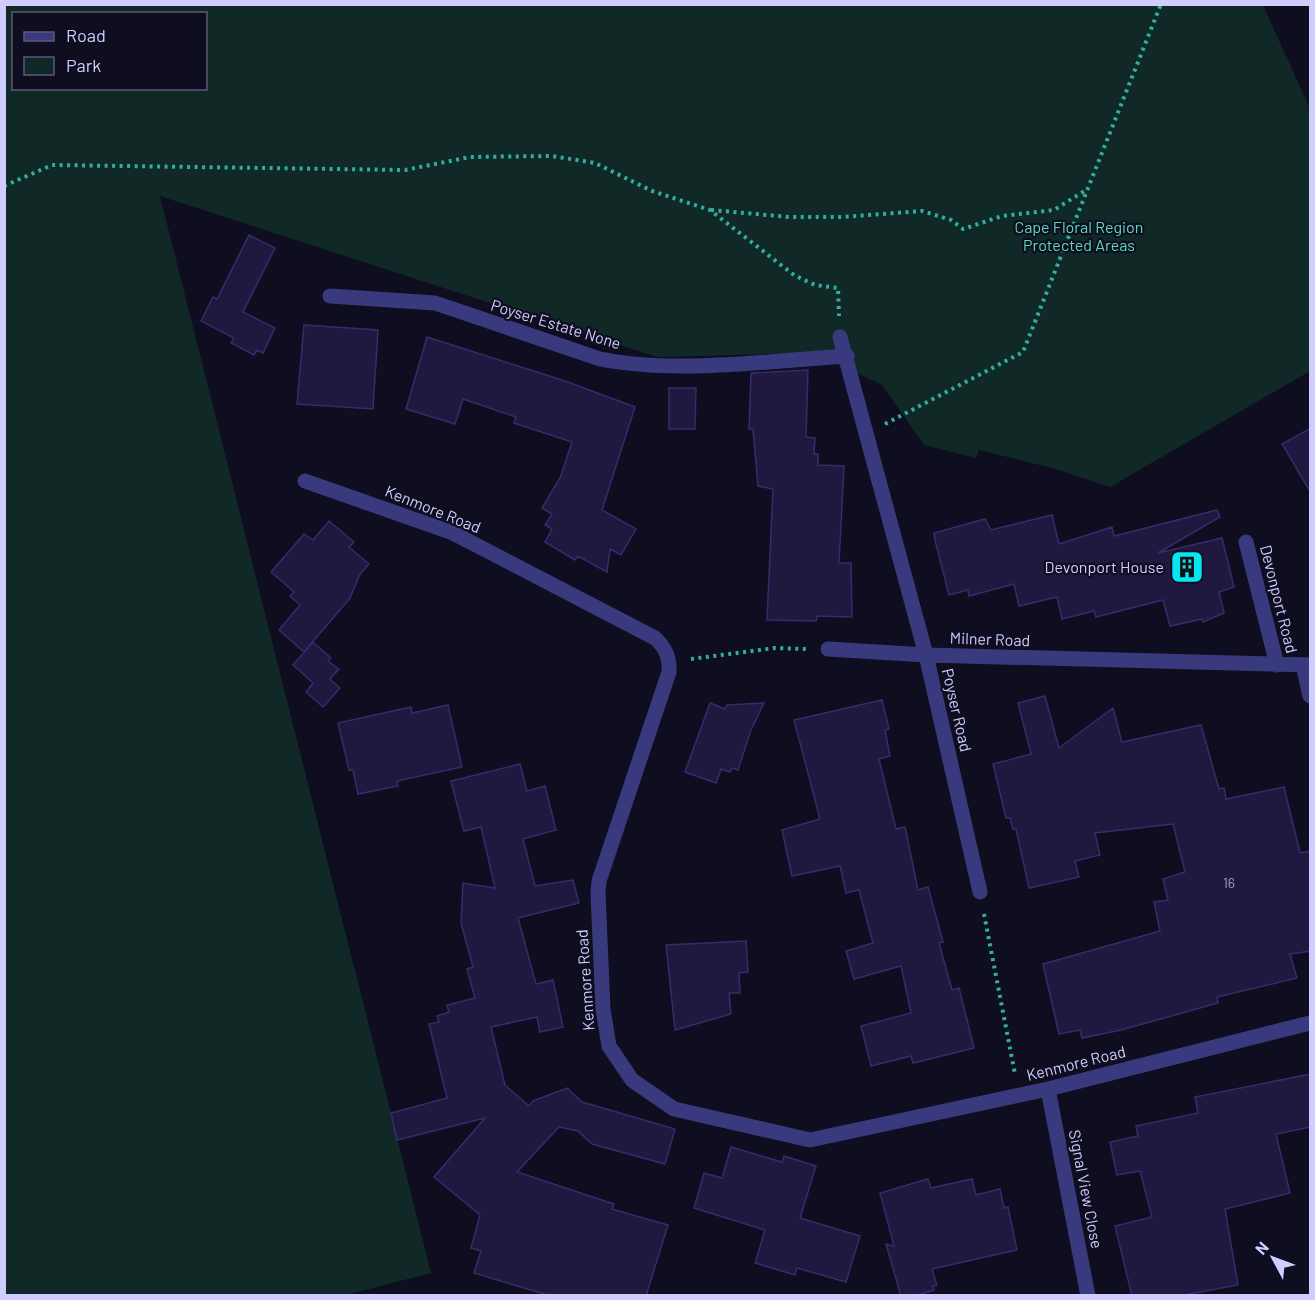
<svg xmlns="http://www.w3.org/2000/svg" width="1315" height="1300" font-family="Barlow,sans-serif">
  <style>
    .green { fill: #102927; fill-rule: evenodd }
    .building { fill: #1f1940; stroke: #352c6c; stroke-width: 1.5 }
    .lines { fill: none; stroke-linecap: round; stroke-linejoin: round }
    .path { stroke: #30afa0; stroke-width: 4; stroke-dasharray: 3 4.5; stroke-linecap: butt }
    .street { stroke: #393a7e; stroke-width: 15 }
    .labels { text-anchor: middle; stroke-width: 4.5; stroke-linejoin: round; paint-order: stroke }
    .number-label { font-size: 14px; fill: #a39fce }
    .park-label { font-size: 16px; fill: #5adcb4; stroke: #0f0d20 }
    .street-label { font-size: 16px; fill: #cfccfe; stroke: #0f0d20 }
    .poi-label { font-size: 16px; fill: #cfccfe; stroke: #0f0d20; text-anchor: end }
  </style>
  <rect width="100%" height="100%" fill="#0f0d20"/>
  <path class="green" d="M 5,5 L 1263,5 L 1310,109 L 1310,371 L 1110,487 L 1056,469 L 979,450 L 976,458 L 924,445 L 882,385 L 815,353 L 657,357 L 160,196 L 431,1273 L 342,1296 L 5,1296 ZM 14,14 L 206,14 L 206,88 L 14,88 Z"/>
  <path class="building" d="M 249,235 L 275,248 L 243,312 L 275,328 L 263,353 L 257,350 L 254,355 L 231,343 L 234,338 L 201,321 L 213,297 L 217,299 Z
    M 304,325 L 378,330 L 373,409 L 297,404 Z
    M 427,337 L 565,381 L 635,407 L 602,510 L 636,529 L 621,555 L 610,549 L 607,572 L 578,556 L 575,560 L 545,542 L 552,529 L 545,525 L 552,514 L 542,508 L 560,478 L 572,442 L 514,423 L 516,417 L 463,399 L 455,424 L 406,409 Z
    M 808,370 L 806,437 L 815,438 L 814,454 L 818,454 L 818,465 L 844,466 L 839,563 L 851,563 L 852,617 L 817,616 L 816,621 L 767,620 L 773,489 L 758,486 L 753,429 L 749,429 L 751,373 Z
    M 669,388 L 696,388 L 695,429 L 669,429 Z
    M 1311,428 L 1311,493 L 1282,444 Z
    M 1217,510 L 1220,517 L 1158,553 L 1222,538 L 1234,587 L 1219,592 L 1224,613 L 1203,622 L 1202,619 L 1170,626 L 1163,600 L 1096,617 L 1094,611 L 1062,619 L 1057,597 L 1019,606 L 1014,584 L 969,596 L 968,590 L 949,595 L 935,540 L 934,533 L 985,519 L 991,530 L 1052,515 L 1059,544 L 1112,527 L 1114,536 Z
    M 329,521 L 354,542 L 349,547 L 369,564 L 360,574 L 350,598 L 304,652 L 279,630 L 300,605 L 290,596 L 294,592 L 271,572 L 304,534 L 313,540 Z
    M 313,642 L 331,658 L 328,661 L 339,669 L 330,679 L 340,688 L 323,707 L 306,692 L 313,683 L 293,665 Z
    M 1045,696 L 1059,748 L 1113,708 L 1122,742 L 1201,725 L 1219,789 L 1224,788 L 1226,799 L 1284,787 L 1300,853 L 1311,851 L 1311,951 L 1290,954 L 1297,978 L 1217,997 L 1218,1003 L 1121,1030 L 1082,1038 L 1080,1030 L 1059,1034 L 1043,964 L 1160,931 L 1154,902 L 1168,900 L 1163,879 L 1185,872 L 1173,824 L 1095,833 L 1100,855 L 1075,861 L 1079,877 L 1029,888 L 1016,829 L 1013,829 L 1010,818 L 1006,818 L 993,764 L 1031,754 L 1018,703 Z
    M 882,700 L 889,729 L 885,730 L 890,756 L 879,759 L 896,829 L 905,827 L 918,890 L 928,887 L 943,942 L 939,943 L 952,990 L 959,988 L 974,1048 L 913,1063 L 911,1056 L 871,1066 L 861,1026 L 911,1013 L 901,966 L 854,979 L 846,951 L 873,943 L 859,890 L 846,893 L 840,866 L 792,876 L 782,830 L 820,819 L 794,720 Z
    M 710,703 L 725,709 L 727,705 L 764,703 L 751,730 L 738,770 L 732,768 L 730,772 L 721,769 L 716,783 L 685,772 Z
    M 448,705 L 462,767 L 397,781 L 398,786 L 358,794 L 353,770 L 349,770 L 338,723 L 411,707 L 412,713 Z
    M 520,764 L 527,791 L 545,786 L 556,830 L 523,839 L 535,886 L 573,880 L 579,903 L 518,918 L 536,984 L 553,980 L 563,1027 L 540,1032 L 537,1017 L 491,1027 L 505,1085 L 529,1106 L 533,1101 L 567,1088 L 582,1102 L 675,1129 L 665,1164 L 592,1144 L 578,1131 L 559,1127 L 517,1172 L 614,1204 L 612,1209 L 668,1225 L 646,1296 L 551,1296 L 474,1273 L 481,1251 L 471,1248 L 480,1215 L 434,1177 L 485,1118 L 397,1140 L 391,1113 L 447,1098 L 429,1024 L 439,1022 L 437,1016 L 449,1012 L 447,1005 L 475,998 L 467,969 L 473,967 L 461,923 L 463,883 L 495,888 L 481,827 L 464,831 L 451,781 Z
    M 746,941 L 748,972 L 739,973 L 740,993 L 729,993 L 731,1014 L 675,1030 L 666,945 Z
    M 1311,1074 L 1311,1127 L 1276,1134 L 1290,1193 L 1225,1209 L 1238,1285 L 1179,1296 L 1132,1296 L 1115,1226 L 1152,1217 L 1140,1171 L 1117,1175 L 1110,1142 L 1138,1136 L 1136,1126 L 1198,1113 L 1195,1097 Z
    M 731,1147 L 782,1162 L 784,1156 L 816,1166 L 800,1218 L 860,1236 L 846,1282 L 797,1268 L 795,1275 L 755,1263 L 765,1230 L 694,1208 L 704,1173 L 722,1178 Z
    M 928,1179 L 931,1188 L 972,1179 L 976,1195 L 1000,1189 L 1004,1208 L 1008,1207 L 1017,1250 L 932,1269 L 937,1285 L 933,1286 L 934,1290 L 915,1296 L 901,1296 L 886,1244 L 894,1246 L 880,1193 Z"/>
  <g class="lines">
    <path class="path" d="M 4,186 L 52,165 L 405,170 L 470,157 L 552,156 L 595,163 L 652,191 L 710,210 L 794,275 L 815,285 L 838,288 L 839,316
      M 711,210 L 789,217 L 842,217 L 922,211 L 951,220 L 963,229 L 1002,216 L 1054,210 L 1086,190
      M 885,424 L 1023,352 L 1161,4
      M 691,659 L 775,648 L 806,649
      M 984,914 L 1015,1074"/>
    <path class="street" d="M 330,296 L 435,303 L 600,359 C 676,374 768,361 847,356
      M 840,337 L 926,655 L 980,892
      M 305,481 L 453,533 L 655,638 C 666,648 670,658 669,672 L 599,881 L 598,893 L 603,1009 L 609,1046 L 632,1080 L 674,1109 L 810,1140 L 1048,1089 L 1310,1023
      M 1246,542 L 1277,665
      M 828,649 L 926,655 L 1310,665
      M 1303,665 L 1310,696
      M 1048,1089 L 1088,1296"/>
  </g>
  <defs>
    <symbol id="building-square" viewBox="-11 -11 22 22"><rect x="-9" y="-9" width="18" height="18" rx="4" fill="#05e7f2" stroke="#0f0d20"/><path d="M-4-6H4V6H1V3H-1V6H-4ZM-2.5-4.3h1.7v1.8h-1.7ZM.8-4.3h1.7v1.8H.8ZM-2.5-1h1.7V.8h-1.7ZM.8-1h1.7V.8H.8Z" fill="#111"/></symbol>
  </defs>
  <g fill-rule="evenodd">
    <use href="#building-square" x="1168" y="548" width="38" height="38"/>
  </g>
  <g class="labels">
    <g class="number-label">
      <text x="1229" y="888">16</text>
    </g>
    <g class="park-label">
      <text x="1079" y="233">Cape Floral Region<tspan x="1079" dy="18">Protected Areas</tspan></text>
    </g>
    <g class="street-label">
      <text transform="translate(556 324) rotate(17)" y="6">Poyser Estate None</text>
      <text transform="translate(433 509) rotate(22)" y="6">Kenmore Road</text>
      <text transform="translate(1279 599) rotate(76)" y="6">Devonport Road</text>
      <text transform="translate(990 639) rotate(2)" y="6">Milner Road</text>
      <text transform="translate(957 710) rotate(77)" y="6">Poyser Road</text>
      <text transform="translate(585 980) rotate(-94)" y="6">Kenmore Road</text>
      <text transform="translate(1076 1063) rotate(-14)" y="6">Kenmore Road</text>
      <text transform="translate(1086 1189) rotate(79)" y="6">Signal View Close</text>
    </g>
    <g class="poi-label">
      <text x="1164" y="573">Devonport House</text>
    </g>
  </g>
  <rect width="1315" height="1300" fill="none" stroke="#cfccfe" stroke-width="12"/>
  <rect x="12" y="12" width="195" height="78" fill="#0f0d20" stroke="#5c5979" stroke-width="1.5"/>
  <rect x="24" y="32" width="30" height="9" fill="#393a7e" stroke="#5c5979" stroke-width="1.5"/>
  <text x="66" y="42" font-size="18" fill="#cfccfe">Road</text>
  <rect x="24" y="57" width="30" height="18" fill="#102927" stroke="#5c5979" stroke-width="1.5"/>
  <text x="66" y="72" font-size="18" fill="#cfccfe">Park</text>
  <g transform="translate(1273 1258) rotate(311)" stroke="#0f0d20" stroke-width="4.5" paint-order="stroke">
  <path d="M0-4.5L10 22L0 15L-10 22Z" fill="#cfccfe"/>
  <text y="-9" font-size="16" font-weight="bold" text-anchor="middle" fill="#cfccfe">N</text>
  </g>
</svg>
